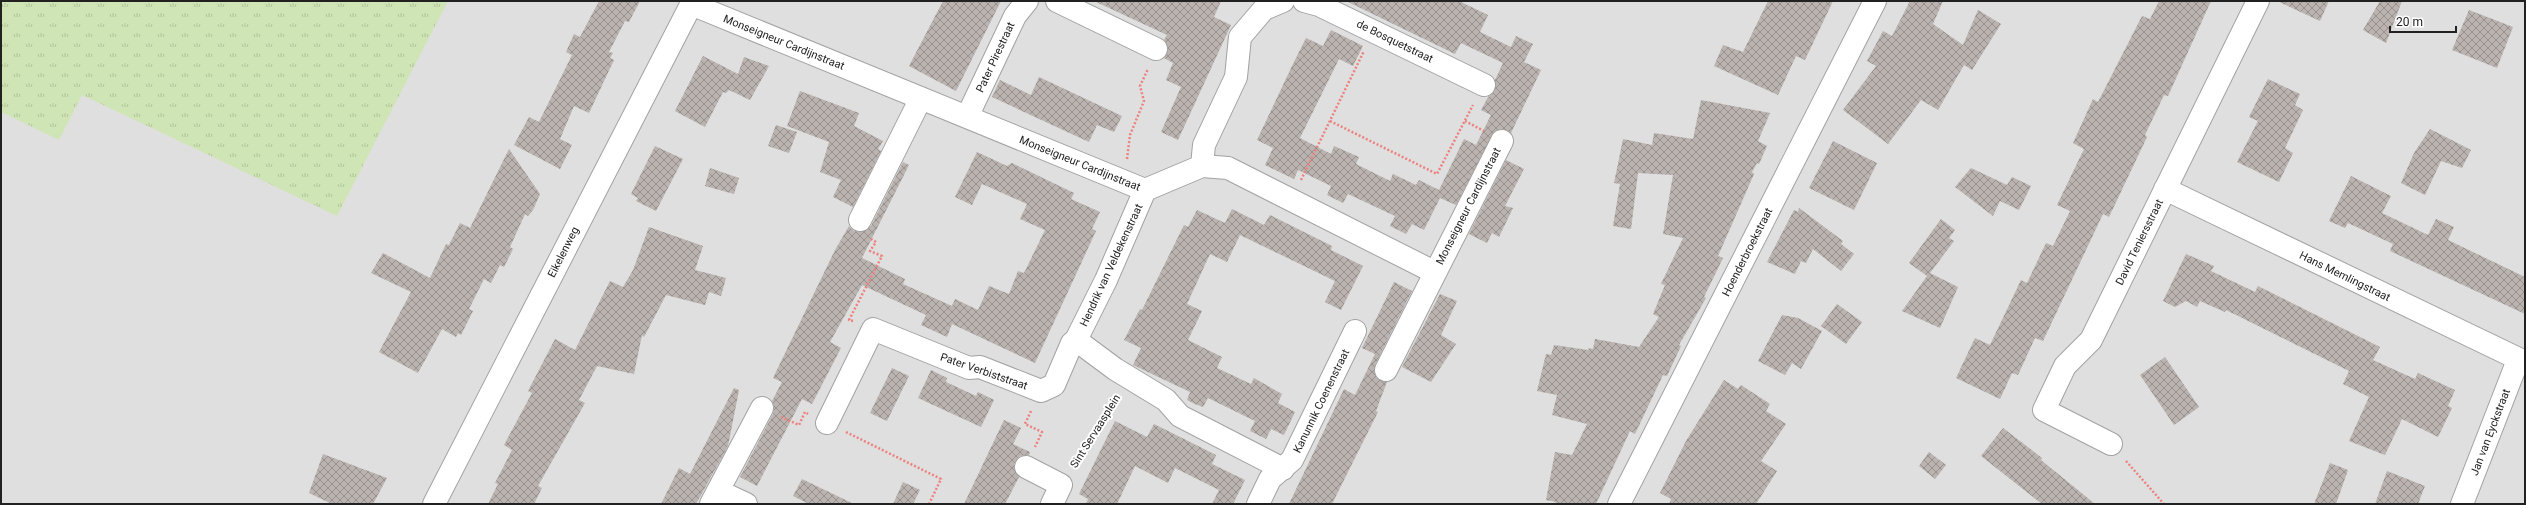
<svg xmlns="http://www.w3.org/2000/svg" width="2526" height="505" font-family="Roboto,sans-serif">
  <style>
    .residential { fill: #dfdfdf }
    .grass { fill: url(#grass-tufts) }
    .building { fill: url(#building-cross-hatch) }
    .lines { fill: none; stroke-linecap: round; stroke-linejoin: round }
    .street-casing { stroke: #a2a2a2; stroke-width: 24 }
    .path { stroke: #ec817e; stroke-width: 2.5; stroke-dasharray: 2 2; stroke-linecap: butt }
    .street { stroke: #fff; stroke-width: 22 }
    .labels { text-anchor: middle; stroke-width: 4; stroke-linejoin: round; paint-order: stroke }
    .street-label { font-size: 11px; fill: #212121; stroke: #fff }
  </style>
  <defs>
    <pattern id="grass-tufts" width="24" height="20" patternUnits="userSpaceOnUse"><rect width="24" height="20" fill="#d0e5b5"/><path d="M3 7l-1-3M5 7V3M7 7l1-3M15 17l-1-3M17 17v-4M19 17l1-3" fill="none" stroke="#b2c49b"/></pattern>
    <pattern id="building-cross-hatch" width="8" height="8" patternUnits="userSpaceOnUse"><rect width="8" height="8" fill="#bab3af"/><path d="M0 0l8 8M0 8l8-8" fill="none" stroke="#97918e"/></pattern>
  </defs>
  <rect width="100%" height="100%" fill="#f1eee9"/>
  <path class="residential" d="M 1,1 L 2525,1 L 2525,504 L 1,504 Z"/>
  <path class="grass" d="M 1,1 L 448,1 L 337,216 L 82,95 L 59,140 L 1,112 Z"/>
  <path class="building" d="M 599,1 L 640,1 L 629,22 L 625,21 L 609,52 L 613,53 L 610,58 L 614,60 L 589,113 L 574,106 L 560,139 L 572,145 L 560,169 L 514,145 L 529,117 L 539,122 L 572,55 L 566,52 L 574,34 L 580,37 Z
    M 943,1 L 1001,1 L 956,91 L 909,66 Z
    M 1094,1 L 1221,1 L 1214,17 L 1231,25 L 1178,140 L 1161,132 L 1181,87 L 1166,80 L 1173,63 L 1164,58 L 1168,48 L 1164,40 L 1167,35 Z
    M 1346,1 L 1459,1 L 1488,15 L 1480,32 L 1511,47 L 1516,36 L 1533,44 L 1524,62 L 1541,70 L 1511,133 L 1502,129 L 1495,131 L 1456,205 L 1440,198 L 1424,230 L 1412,224 L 1406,234 L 1390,226 L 1395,216 L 1348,194 L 1343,203 L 1327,195 L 1331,186 L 1298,170 L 1294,179 L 1265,165 L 1273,148 L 1257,140 L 1292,66 L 1306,38 L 1323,46 L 1331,30 L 1363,46 L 1353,66 L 1339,59 L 1300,138 L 1331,154 L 1334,146 L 1359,157 L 1356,164 L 1390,181 L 1393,174 L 1416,185 L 1419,180 L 1439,190 L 1464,139 L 1476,145 L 1491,115 L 1481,110 L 1488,97 L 1495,90 L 1495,80 L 1503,63 L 1461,43 L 1455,54 Z
    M 1768,1 L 1833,1 L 1805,60 L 1796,56 L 1778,95 L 1714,66 L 1723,45 L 1743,52 Z
    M 1910,1 L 1943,1 L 1933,24 L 1963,45 L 1978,10 L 2001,24 L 1972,70 L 1964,65 L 1938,110 L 1921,100 L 1888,144 L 1843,110 L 1876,66 L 1867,61 L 1883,31 L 1892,36 Z
    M 2159,1 L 2211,1 L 2168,96 L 2164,95 L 2145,135 L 2147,137 L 2109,217 L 2103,214 L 2043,341 L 2035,338 L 2018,375 L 2012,373 L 2000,399 L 1956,378 L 1975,338 L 1990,345 L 2021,280 L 2027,283 L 2046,243 L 2053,246 L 2070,211 L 2057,205 L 2084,149 L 2073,143 L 2093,99 L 2098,102 L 2142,16 L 2150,19 Z
    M 2277,1 L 2329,1 L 2320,21 Z
    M 2380,1 L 2402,1 L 2386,43 L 2363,30 Z
    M 2469,10 L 2513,27 L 2497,68 L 2452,50 Z
    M 703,56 L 738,74 L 744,57 L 769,66 L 750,100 L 729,90 L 726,93 L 723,92 L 705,127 L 675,111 Z
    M 1039,77 L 1122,116 L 1114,132 L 1097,125 L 1089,142 L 992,97 L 1000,80 L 1031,95 Z
    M 2268,79 L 2300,94 L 2295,105 L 2303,110 L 2285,148 L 2293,153 L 2279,182 L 2237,162 L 2258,121 L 2249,117 Z
    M 800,91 L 859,113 L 854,126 L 883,141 L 878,149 L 881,151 L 853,207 L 833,197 L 841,180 L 820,172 L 829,142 L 787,126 Z
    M 1701,100 L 1770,113 L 1758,141 L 1767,146 L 1759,164 L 1757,163 L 1752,172 L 1754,174 L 1718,256 L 1723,258 L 1704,297 L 1706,298 L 1679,345 L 1681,346 L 1667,376 L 1663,375 L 1635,434 L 1630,431 L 1596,504 L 1555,504 L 1556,502 L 1546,500 L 1555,452 L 1572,455 L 1587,424 L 1552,415 L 1557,395 L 1537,391 L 1546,354 L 1551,355 L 1554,345 L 1588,350 L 1589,348 L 1593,349 L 1595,339 L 1639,347 L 1659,317 L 1653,314 L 1665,285 L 1661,284 L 1683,238 L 1663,234 L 1673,175 L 1638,173 L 1631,229 L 1613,226 L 1620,184 L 1614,183 L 1623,139 L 1652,145 L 1654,133 L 1693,139 Z
    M 776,125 L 797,132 L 789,153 L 768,146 Z
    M 2430,129 L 2471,150 L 2462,168 L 2441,161 L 2425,195 L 2401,183 L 2414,153 Z
    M 1833,141 L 1877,163 L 1854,210 L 1809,188 Z
    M 655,146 L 683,159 L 656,211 L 636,201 L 638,198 L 631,194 Z
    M 509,149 L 540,194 L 533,210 L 528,216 L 525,214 L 510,247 L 513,249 L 504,267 L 500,265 L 491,283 L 484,279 L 469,309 L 473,311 L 461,335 L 458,333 L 456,337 L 442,329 L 418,373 L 379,352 L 411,292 L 371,273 L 383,253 L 430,278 L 446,244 L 449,245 L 460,223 L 470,228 Z
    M 977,152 L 1007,166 L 1012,163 L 1074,193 L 1071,199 L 1100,212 L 1092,229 L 1096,231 L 1035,363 L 952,324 L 947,337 L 921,325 L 926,315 L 862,285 L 830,342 L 841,348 L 812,404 L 802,399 L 757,486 L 740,477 L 773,414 L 774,407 L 772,401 L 782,382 L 773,378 L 835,250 L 849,226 L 854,231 L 860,232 L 871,226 L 903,162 L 909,165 L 862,258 L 905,279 L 903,284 L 952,306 L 955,299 L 978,310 L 989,286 L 1009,294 L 1018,271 L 1024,273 L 1045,230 L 1020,219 L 1027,204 L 982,184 L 972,205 L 955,197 Z
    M 1506,160 L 1524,169 L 1505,206 L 1513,208 L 1499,237 L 1492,233 L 1487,243 L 1469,234 Z
    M 710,168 L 739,178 L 734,194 L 705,186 Z
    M 1971,168 L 2007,185 L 2012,177 L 2031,186 L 2019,210 L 2000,201 L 1993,216 L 1955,187 Z
    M 2351,176 L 2391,196 L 2382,213 L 2428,235 L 2436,219 L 2454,227 L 2448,240 L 2525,277 L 2525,314 L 2390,251 L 2393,244 L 2348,223 L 2345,228 L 2329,221 Z
    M 1799,208 L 1843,241 L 1841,244 L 1854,254 L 1841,271 L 1813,249 L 1806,263 L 1801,261 L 1795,274 L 1767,262 L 1794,210 L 1798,212 Z
    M 1232,209 L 1264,225 L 1270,215 L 1332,246 L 1331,250 L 1363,266 L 1341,310 L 1325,302 L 1335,281 L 1240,235 L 1227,262 L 1210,254 L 1187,304 L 1202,311 L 1188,340 L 1222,357 L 1217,368 L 1251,384 L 1254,378 L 1282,394 L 1278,403 L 1295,412 L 1284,435 L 1271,429 L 1266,439 L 1250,431 L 1255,421 L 1208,398 L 1203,407 L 1195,404 L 1187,400 L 1190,392 L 1133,365 L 1141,348 L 1124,340 L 1140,309 L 1142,310 L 1184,225 L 1188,227 L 1197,210 L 1225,223 Z
    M 1941,219 L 1955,230 L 1949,238 L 1954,241 L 1930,273 L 1958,287 L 1940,328 L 1902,311 L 1927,276 L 1909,263 Z
    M 649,227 L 703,246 L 695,270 L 726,278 L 721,296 L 709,292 L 705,305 L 666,295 L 644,337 L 642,335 L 634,374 L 597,366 L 579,400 L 585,403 L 538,486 L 542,488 L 534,504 L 488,504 L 498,484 L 495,483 L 512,450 L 504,445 L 532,393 L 528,391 L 555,339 L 575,350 L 610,281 L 623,287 L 633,270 Z
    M 2186,254 L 2214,266 L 2211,271 L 2255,292 L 2258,286 L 2380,347 L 2373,360 L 2415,379 L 2418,373 L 2455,390 L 2448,406 L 2452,408 L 2438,437 L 2402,419 L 2385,455 L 2349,441 L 2369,397 L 2343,384 L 2349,371 L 2226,310 L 2225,312 L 2200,301 L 2197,307 L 2186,301 L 2175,307 L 2163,301 Z
    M 1394,282 L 1412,291 L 1375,365 L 1376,377 L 1387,382 L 1376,411 L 1378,412 L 1332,504 L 1289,504 L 1344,389 L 1355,395 L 1375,354 L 1362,348 Z
    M 1440,294 L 1457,301 L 1441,335 L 1456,344 L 1431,382 L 1402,367 Z
    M 1837,304 L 1862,322 L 1846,344 L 1821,326 Z
    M 1782,315 L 1798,318 L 1822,331 L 1801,369 L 1792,363 L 1785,375 L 1758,361 Z
    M 2165,357 L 2199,407 L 2174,425 L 2140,375 Z
    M 892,368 L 909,376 L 887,421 L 870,413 Z
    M 931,370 L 947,378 L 946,382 L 976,396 L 978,392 L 994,400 L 981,427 L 918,398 Z
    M 1724,380 L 1738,389 L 1741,385 L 1770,404 L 1766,411 L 1786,424 L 1761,461 L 1777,471 L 1756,504 L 1669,504 L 1671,499 L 1660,493 L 1686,441 Z
    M 734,388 L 739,390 L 728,446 L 696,504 L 661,504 L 679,468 L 690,474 Z
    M 1004,420 L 1021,428 L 1013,444 L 1030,452 L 1029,455 L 1020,456 L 1015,462 L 1014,468 L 1019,477 L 1017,481 L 1005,504 L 964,504 Z
    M 1115,421 L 1147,437 L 1154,424 L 1216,455 L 1212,464 L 1245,480 L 1233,504 L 1212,504 L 1219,490 L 1175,468 L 1168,483 L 1135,466 L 1117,504 L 1086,504 L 1088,499 L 1079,494 Z
    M 2003,428 L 2042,458 L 2041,460 L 2095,504 L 2042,504 L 1981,456 Z
    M 1929,452 L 1946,465 L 1935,479 L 1919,466 Z
    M 323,454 L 387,478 L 373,504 L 332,504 L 309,493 Z
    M 2330,463 L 2348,470 L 2336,504 L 2314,504 Z
    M 2387,471 L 2425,486 L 2418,504 L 2375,504 Z
    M 802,479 L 854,504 L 809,504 L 793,496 Z
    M 903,482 L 920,490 L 913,504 L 893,504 Z"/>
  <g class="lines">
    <defs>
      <path id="street" d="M 1057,1 L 1156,49
        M 1304,1 L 1319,5 L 1484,85
        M 691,4 L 1145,190 L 1202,166 L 1228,168 L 1434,272
        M 967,117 L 1015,16 L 1027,1
        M 1202,166 L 1204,145 L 1236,77 L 1240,37 L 1264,9 L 1283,1
        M 2165,189 L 2525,362
        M 860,220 L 921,98
        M 1076,340 L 1115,369 L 1166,400 L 1180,416 L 1283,469
        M 1386,370 L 1502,141
        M 827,423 L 873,329 L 969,368 L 980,367 L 1041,391 L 1054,385 L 1072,343 L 1076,340 L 1106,280 L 1145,190
        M 2111,444 L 2044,410 L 2065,366 L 2091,340 L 2258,1
        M 1026,467 L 1061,485 L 1052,504
        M 718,491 L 746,504
        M 434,504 L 693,1
        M 711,504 L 762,408
        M 1258,504 L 1270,479 L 1292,460 L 1355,331
        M 1619,504 L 1875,1
        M 2462,504 L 2518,360"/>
    </defs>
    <use href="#street" class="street-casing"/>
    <path class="path" d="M 1330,121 L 1437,174 L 1473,105
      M 1465,121 L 1484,131
      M 1127,159 L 1130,135 L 1144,101 L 1140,86 L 1148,69
      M 1301,180 L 1364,51
      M 853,321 L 849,320 L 882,256 L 870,251 L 876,242 L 871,239
      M 1031,411 L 1025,424 L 1042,432 L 1035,447
      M 781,417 L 799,425 L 805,412 L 808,414
      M 846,432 L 941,479 L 929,504
      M 2126,461 L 2164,504
      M 1073,467 L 1117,397"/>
    <use href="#street" class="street"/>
  </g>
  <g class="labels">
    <g class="street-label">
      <text transform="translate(1395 41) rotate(26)" y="4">de Bosquetstraat</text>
      <text transform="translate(784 42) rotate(22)" y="4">Monseigneur Cardijnstraat</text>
      <text transform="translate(995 57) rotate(-65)" y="4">Pater Pirestraat</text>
      <text transform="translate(1080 163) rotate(22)" y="4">Monseigneur Cardijnstraat</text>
      <text transform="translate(1468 206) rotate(-63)" y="4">Monseigneur Cardijnstraat</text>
      <text transform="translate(2139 242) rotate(-64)" y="4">David Teniersstraat</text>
      <text transform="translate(563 252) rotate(-63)" y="4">Eikelenweg</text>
      <text transform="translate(1747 252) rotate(-63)" y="4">Hoenderbroekstraat</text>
      <text transform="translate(1111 265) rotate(-65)" y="4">Hendrik van Veldekenstraat</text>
      <text transform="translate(2345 276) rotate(26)" y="4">Hans Memlingstraat</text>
      <text transform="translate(984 371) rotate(19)" y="4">Pater Verbiststraat</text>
      <text transform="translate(1321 401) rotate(-64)" y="4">Kanunnik Coenenstraat</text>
      <text transform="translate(1095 431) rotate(-58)" y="4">Sint Servaasplein</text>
      <text transform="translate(2490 432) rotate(-69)" y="4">Jan van Eyckstraat</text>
    </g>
  </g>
  <rect width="2526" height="505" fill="none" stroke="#212121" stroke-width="4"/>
  <path d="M2390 26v6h66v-6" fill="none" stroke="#212121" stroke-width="2"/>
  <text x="2396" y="26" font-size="12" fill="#212121" stroke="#ffffff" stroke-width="3" paint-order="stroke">20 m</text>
</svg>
